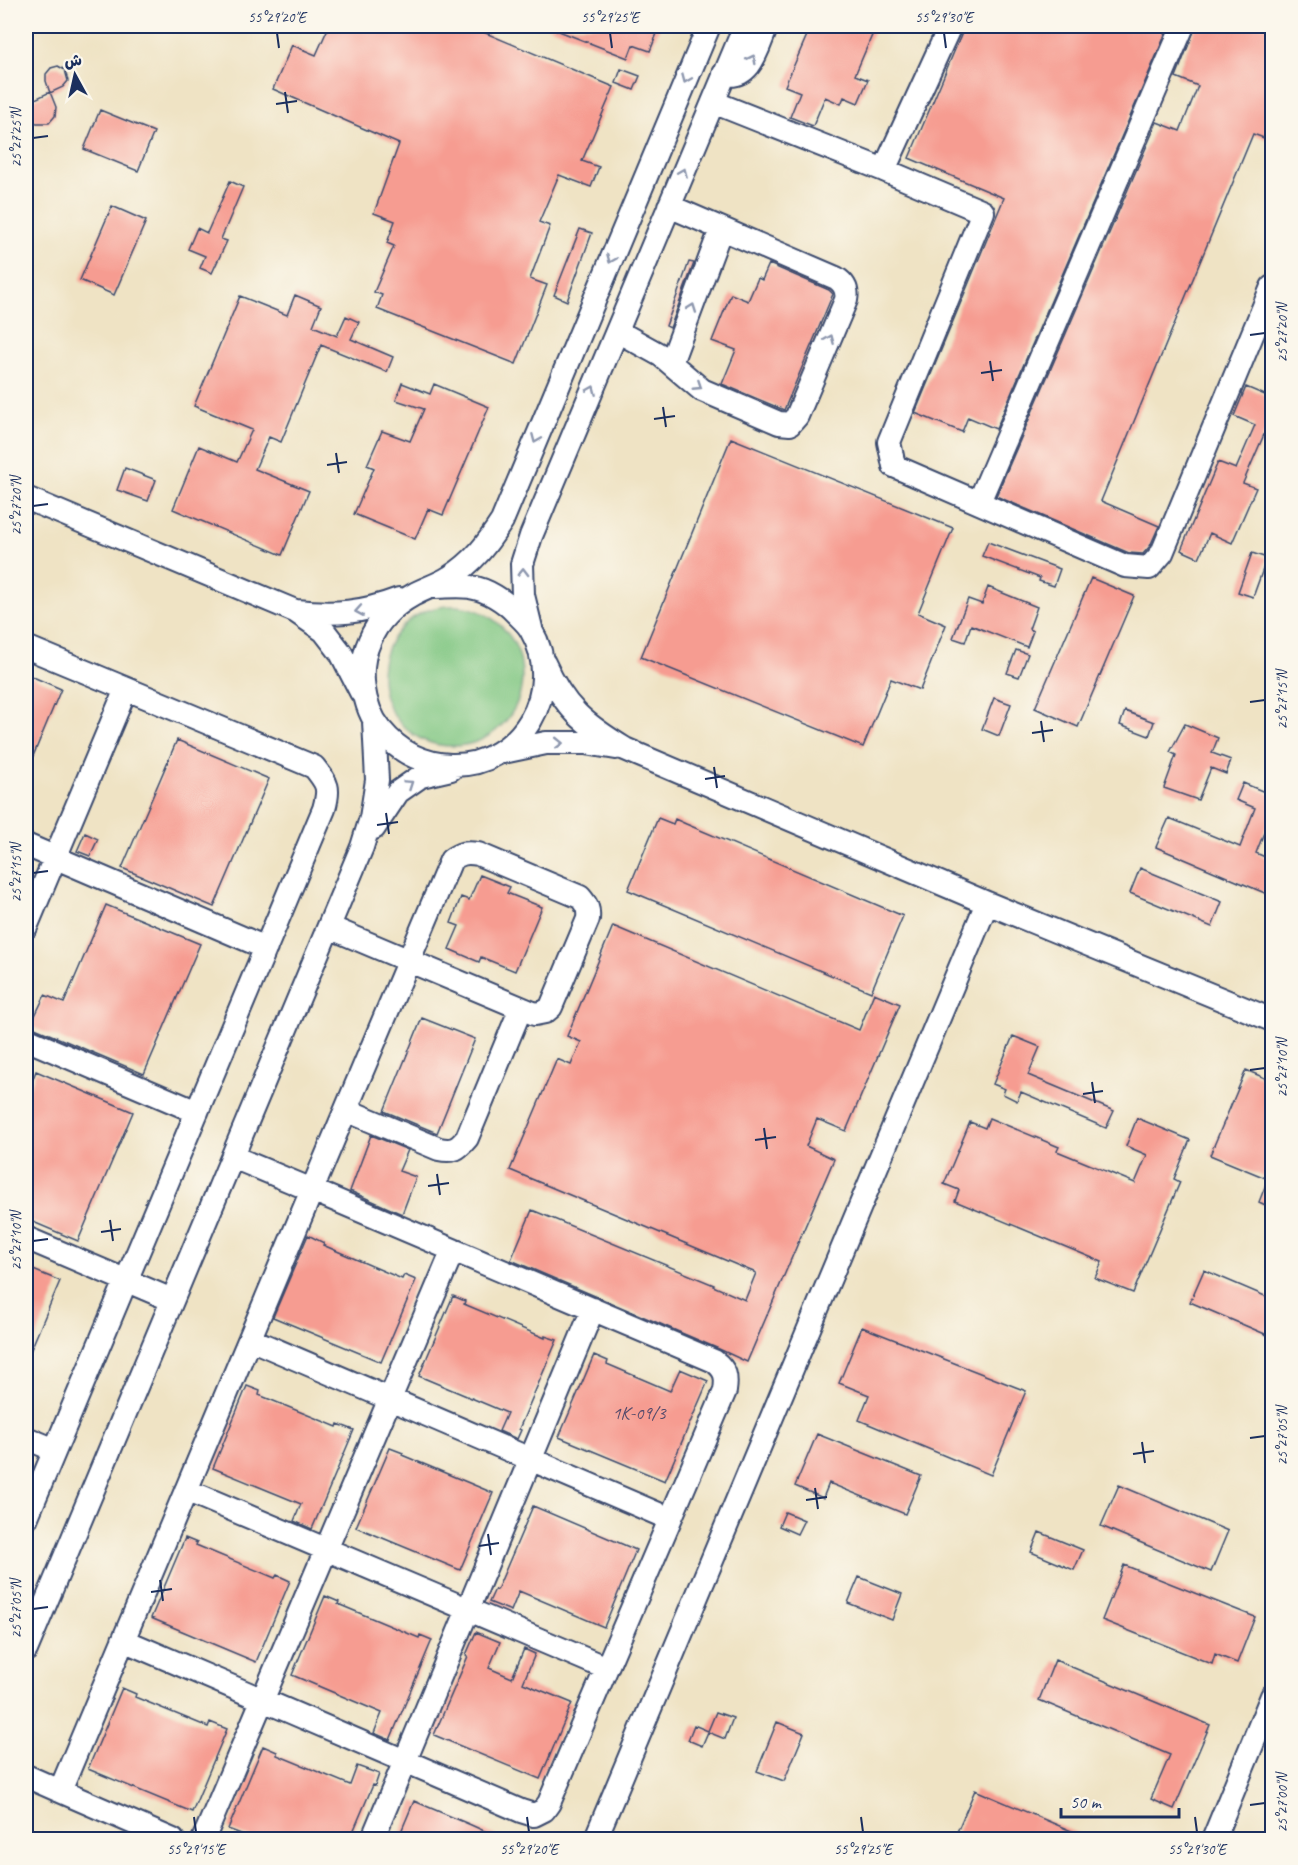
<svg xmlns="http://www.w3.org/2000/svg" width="1298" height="1865" font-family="Caveat,'Playpen Sans Arabic',sans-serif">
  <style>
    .green { fill: #7fc681; stroke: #4d7a70; stroke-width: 1.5 }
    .building { fill: #f69c91 }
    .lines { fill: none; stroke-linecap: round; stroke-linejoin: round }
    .minor-casing { stroke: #3b4a6d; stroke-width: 26 }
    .minor { stroke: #fff; stroke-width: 22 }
    .oneway { stroke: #8d97ae }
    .ticks { fill: none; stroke: #1b2f5e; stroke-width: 2 }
    .labels { text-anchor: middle; stroke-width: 5; stroke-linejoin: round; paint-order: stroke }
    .number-label { font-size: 18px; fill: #524a6b }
    .neatline { fill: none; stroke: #1b2f5e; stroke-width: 2 }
    .ticks-label { font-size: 15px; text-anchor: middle; fill: #1b2f5e }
  </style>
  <rect width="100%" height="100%" fill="#fbf7ec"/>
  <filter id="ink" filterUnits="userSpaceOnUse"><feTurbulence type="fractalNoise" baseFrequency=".0167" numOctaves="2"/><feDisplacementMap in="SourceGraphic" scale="12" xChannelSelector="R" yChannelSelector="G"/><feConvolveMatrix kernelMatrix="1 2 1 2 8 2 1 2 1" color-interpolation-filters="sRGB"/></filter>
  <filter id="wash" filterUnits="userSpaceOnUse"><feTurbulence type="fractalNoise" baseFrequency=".008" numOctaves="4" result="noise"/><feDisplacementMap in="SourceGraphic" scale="24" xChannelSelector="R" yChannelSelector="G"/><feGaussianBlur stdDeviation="1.35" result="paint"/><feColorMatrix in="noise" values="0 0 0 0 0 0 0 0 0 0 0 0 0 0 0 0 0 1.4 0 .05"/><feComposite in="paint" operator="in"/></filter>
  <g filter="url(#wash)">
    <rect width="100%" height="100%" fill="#efe3c4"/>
    <path class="green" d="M382 676a70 70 0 1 1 140 0a70 70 0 1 1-140 0Z"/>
    <g id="blocks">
      <path class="building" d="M 329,26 L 469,26 L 614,87 L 582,161 L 599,167 L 591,187 L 559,175 L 539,222 L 550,226 L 530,279 L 547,285 L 516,364 L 377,309 L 382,295 L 374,292 L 394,246 L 387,243 L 395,221 L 374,213 L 399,144 L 273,89 L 292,45 L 316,55 Z
        M 546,26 L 660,26 L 650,51 L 633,45 L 628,58 Z
        M 811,26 L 876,26 L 855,75 L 868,80 L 858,103 L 844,97 L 841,104 L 825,97 L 813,126 L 790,117 L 800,92 L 785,86 Z
        M 965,26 L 1169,26 L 996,429 L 968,417 L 962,432 L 915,413 L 1004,198 L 909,158 Z
        M 1196,26 L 1272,26 L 1272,141 L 1253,134 L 1101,501 L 1159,526 L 1150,546 L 1143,554 L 1129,553 L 996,496 L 1157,122 L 1180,131 L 1198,86 L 1176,77 Z
        M 58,66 L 65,70 L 68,81 L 63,87 L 50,93 L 46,81 L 46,74 L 51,68 Z
        M 621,69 L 640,76 L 634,90 L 616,83 Z
        M 50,92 L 56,107 L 55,116 L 49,123 L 36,123 L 29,116 L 29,107 L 35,99 Z
        M 100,110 L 154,132 L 138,171 L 84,149 Z
        M 230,181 L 243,187 L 221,239 L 227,241 L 212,273 L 200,268 L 205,256 L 188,249 L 197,228 L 207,233 Z
        M 112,206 L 146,221 L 114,295 L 80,280 Z
        M 580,229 L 592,233 L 567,301 L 554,295 Z
        M 689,262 L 694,263 L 670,328 L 666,326 Z
        M 769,264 L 829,290 L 833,294 L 784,410 L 722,384 L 736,350 L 712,341 L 731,294 L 748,301 L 758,278 L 762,280 Z
        M 295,295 L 321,306 L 313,326 L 337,336 L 346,316 L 359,322 L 351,339 L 393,357 L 387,372 L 321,345 L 281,442 L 269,437 L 255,469 L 309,491 L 282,555 L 173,509 L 199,446 L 237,462 L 252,430 L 194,406 L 240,296 L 287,315 Z
        M 402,383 L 430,394 L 434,384 L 489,407 L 443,515 L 428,509 L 415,539 L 354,514 L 374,468 L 367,465 L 382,431 L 410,441 L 424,409 L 396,400 Z
        M 1246,387 L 1272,398 L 1272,432 L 1266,430 L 1243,483 L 1256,488 L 1232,543 L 1210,533 L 1199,558 L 1181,550 L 1218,462 L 1236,469 L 1255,425 L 1234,416 Z
        M 731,438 L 953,528 L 918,613 L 946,625 L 920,690 L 891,679 L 863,747 L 641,657 Z
        M 125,468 L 156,480 L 148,501 L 117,490 Z
        M 988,542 L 1060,569 L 1054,586 L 1039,581 L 1040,578 L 982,556 Z
        M 1252,553 L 1267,558 L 1253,597 L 1238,592 Z
        M 1091,578 L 1134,596 L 1078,727 L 1035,708 Z
        M 988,587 L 1037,607 L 1029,629 L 1033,631 L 1027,647 L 971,625 L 965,642 L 953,638 L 968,599 L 982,604 Z
        M 1016,650 L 1028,654 L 1019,677 L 1007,673 Z
        M 26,674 L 61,689 L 26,773 Z
        M 994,698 L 1011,704 L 999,736 L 982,729 Z
        M 1125,711 L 1154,722 L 1149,736 L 1120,725 Z
        M 1185,724 L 1218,738 L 1212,753 L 1231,760 L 1226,774 L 1211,768 L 1198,800 L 1164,788 L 1176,755 L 1170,752 Z
        M 177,740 L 269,779 L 214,907 L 122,868 Z
        M 1243,783 L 1272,795 L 1272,812 L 1256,853 L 1272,860 L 1272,896 L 1156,847 L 1169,818 L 1240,847 L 1255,808 L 1236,800 Z
        M 658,818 L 673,824 L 675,819 L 686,824 L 903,916 L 871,992 L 628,890 Z
        M 85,833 L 98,839 L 90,856 L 77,851 Z
        M 1140,868 L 1222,902 L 1212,927 L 1130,893 Z
        M 480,875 L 510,887 L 507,893 L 542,907 L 515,971 L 481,957 L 479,962 L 449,949 L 459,926 L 451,923 L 461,897 L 469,900 Z
        M 106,905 L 200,944 L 144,1074 L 30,1026 L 45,995 L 64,1003 Z
        M 613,926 L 859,1030 L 874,993 L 900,1004 L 846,1131 L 817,1119 L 806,1146 L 834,1159 L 747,1362 L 719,1349 L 511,1260 L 532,1210 L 714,1285 L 713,1286 L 745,1300 L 756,1273 L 510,1170 L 557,1059 L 571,1065 L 581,1042 L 567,1036 Z
        M 422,1018 L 475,1039 L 437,1133 L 384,1111 Z
        M 1013,1036 L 1040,1047 L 1028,1075 L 1114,1111 L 1106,1128 L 1021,1092 L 1017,1101 L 1003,1094 L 1005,1089 L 993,1084 Z
        M 1246,1070 L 1272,1081 L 1272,1208 L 1259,1202 L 1268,1179 L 1210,1155 Z
        M 36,1071 L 133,1112 L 78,1241 L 26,1219 L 26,1096 Z
        M 989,1118 L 1059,1147 L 1057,1151 L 1135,1183 L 1147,1155 L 1126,1146 L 1137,1118 L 1190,1140 L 1174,1179 L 1180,1182 L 1133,1293 L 1095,1278 L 1102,1262 L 955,1201 L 959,1190 L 944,1184 L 970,1122 L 985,1128 Z
        M 371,1135 L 408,1150 L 399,1171 L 416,1177 L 402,1214 L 350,1191 Z
        M 308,1235 L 324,1243 L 323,1245 L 402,1279 L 404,1275 L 416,1280 L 381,1362 L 273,1317 Z
        M 26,1267 L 60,1281 L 26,1361 Z
        M 1204,1270 L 1272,1299 L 1272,1337 L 1190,1302 Z
        M 453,1296 L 465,1301 L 464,1304 L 545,1338 L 545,1336 L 557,1340 L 519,1429 L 521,1430 L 517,1439 L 499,1431 L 507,1413 L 419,1376 Z
        M 862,1327 L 1026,1391 L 991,1475 L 859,1420 L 869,1395 L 839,1383 Z
        M 594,1355 L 608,1361 L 607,1364 L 670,1391 L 680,1369 L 708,1381 L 665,1481 L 559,1437 Z
        M 247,1386 L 260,1391 L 259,1395 L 337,1427 L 338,1424 L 354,1430 L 312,1529 L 294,1521 L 301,1504 L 213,1468 Z
        M 817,1434 L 921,1476 L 905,1514 L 829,1483 L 823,1498 L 795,1486 Z
        M 390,1448 L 403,1453 L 402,1455 L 493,1493 L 460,1570 L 356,1527 Z
        M 1119,1485 L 1228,1531 L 1211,1572 L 1101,1526 Z
        M 533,1506 L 636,1550 L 604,1627 L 519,1591 L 511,1611 L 489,1602 L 495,1589 L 497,1590 Z
        M 785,1512 L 804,1520 L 797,1534 L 779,1526 Z
        M 1039,1532 L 1083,1550 L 1074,1570 L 1031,1552 Z
        M 185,1538 L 197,1543 L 196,1545 L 275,1578 L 277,1575 L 290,1581 L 256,1662 L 151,1618 Z
        M 1124,1565 L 1255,1617 L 1237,1663 L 1215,1654 L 1212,1664 L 1102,1620 Z
        M 859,1577 L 902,1594 L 892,1620 L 848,1603 Z
        M 325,1596 L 339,1602 L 338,1604 L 419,1638 L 420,1635 L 432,1640 L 390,1740 L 374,1733 L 382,1713 L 292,1675 Z
        M 476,1632 L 500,1642 L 489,1668 L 512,1678 L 524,1649 L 535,1654 L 523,1683 L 572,1703 L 540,1779 L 434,1735 L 468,1656 L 466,1655 Z
        M 1055,1660 L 1210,1725 L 1174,1809 L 1151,1799 L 1170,1755 L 1039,1700 Z
        M 122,1688 L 136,1694 L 135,1697 L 208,1727 L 210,1722 L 227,1729 L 192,1812 L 88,1769 Z
        M 716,1712 L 733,1718 L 725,1739 L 708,1732 L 702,1746 L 688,1740 L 694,1725 L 708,1731 Z
        M 777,1722 L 804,1733 L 784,1781 L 757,1771 Z
        M 263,1746 L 277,1752 L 277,1755 L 350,1785 L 357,1766 L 379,1774 L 375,1786 L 373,1785 L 350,1839 L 254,1839 L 228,1829 Z
        M 975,1790 L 1062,1827 L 1090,1839 L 954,1839 Z
        M 414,1801 L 471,1825 L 502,1839 L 398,1839 Z"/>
    </g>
  </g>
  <g filter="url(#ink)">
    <use href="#blocks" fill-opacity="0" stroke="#3b4a6d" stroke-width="1.5"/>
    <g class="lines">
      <defs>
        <path id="minor" d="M 724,74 C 752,80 758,46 767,26
          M 713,102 L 884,170 L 983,212 L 889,442 L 894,466 L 1125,566 L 1149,568 L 1162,553 L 1272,287
          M 884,170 L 950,26
          M 617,331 L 662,356 L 702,390 L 779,423 L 790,424 L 797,416 L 846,300 C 848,290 844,283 836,278 L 669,206
          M 671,363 L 721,229
          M 26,498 L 295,611 L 324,631 L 341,653 L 361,692
          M 979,502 L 1183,26
          M 433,587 C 445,587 458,585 470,587 C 486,589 505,601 516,613 C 521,618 528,624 531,630 C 566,690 521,767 451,765 C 423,764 399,752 381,730 C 362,706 357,668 370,640 C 378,620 395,605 413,595 C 425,588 438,585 450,577 C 474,562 487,544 502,521 L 709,26
          M 296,611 C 335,615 362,613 399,599
          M 531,628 L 523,595 L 522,564 L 531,536 L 745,26
          M 26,647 L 314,767 C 328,784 330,788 324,809 L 26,1519
          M 544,663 C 564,708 584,724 625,749 L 987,903 L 1272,1020
          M 503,752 L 546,743 L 586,743 L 616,748
          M 374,828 L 398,792 L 421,776 L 451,769
          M 26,845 L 266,948
          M 26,927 L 126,689
          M 26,1039 L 197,1112
          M 346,1110 L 439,1149 C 453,1152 458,1149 467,1138 L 521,1008
          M 233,1157 L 312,1190 L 451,860 C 460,853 466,852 478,854 L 580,897 C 587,905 589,909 588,919 L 551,1007 L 545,1012 L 535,1014 L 329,927
          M 26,1238 L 172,1300
          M 250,1339 L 670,1519
          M 26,1438 L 55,1450
          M 186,1490 L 606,1668
          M 123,1640 L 405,1761 L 593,1309
          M 26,1650 L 362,847 L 371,818 L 377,780 L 374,721
          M 26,1776 L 60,1791
          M 173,1840 L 60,1791 L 312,1190 L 714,1361 C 726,1370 727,1377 725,1391 L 549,1803 L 544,1810 L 534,1815 L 521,1811 L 405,1761 L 372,1840
          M 203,1840 L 453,1250
          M 595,1840 L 987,903
          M 1213,1840 L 1272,1696"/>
      </defs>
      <use href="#minor" class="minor-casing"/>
      <use href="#minor" class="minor"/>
    </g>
    <defs><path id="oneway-chevron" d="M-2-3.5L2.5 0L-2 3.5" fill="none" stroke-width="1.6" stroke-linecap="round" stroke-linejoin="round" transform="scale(1.5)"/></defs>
    <g class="oneway">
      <use href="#oneway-chevron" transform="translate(752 59) rotate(-63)"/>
      <use href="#oneway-chevron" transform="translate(686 79) rotate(113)"/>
      <use href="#oneway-chevron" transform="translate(683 172) rotate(-67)"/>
      <use href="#oneway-chevron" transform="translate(611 259) rotate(113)"/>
      <use href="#oneway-chevron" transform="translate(692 308) rotate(-70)"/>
      <use href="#oneway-chevron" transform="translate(830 339) rotate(-67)"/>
      <use href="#oneway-chevron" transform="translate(698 386) rotate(33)"/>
      <use href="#oneway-chevron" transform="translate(592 390) rotate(-67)"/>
      <use href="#oneway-chevron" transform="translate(536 439) rotate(113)"/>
      <use href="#oneway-chevron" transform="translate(523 572) rotate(-89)"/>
      <use href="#oneway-chevron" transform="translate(359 611) rotate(170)"/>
      <use href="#oneway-chevron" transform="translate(559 743) rotate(1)"/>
      <use href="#oneway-chevron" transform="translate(409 784) rotate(-34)"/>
    </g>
  </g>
  <path class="ticks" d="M 277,33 L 279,48M 610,33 L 612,48M 944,33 L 946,48M 285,92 L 288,113M 276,104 L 297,101M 33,138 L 48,136M 1250,335 L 1265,333M 990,361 L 993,381M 981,373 L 1002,370M 663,407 L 666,427M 654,419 L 675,416M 336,453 L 339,473M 327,465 L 347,462M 33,506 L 48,504M 1250,702 L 1265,700M 1041,721 L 1044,742M 1032,733 L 1053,730M 714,767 L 717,788M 705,779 L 725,776M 386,813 L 389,834M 377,825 L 398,822M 33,873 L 48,871M 1250,1070 L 1265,1068M 1092,1082 L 1095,1103M 1083,1094 L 1103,1091M 764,1128 L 767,1149M 755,1140 L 776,1137M 437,1174 L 440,1195M 428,1186 L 449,1183M 110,1220 L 113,1241M 101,1232 L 121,1229M 33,1241 L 48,1239M 1250,1438 L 1265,1436M 1142,1442 L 1145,1463M 1133,1454 L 1154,1451M 815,1488 L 818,1509M 806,1500 L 827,1497M 488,1534 L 491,1555M 479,1546 L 499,1543M 160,1580 L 163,1601M 151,1592 L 172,1589M 33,1609 L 48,1607M 1250,1805 L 1265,1803M 194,1817 L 196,1832M 527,1817 L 529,1832M 861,1817 L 863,1832M 1195,1817 L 1197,1832"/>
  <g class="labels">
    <g class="number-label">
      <text x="639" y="1419">1K-09/3</text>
    </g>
  </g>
  <rect width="1298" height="1865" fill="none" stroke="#fbf7ec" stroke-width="66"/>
  <g transform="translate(75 75) rotate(352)" stroke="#fbf7ec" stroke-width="4.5" paint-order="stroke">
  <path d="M0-4.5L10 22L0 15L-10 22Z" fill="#1b2f5e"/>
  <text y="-9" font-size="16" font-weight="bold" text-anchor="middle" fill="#1b2f5e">ش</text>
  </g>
  <path d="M1061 1808v9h118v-9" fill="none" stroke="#1b2f5e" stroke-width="3"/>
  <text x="1070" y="1808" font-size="18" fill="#1b2f5e" stroke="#fbf7ec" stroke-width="4.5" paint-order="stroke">50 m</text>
  <rect x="33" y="33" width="1232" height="1799" class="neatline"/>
  <g class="ticks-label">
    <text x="277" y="22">55°29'20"E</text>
    <text x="610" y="22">55°29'25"E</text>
    <text x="944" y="22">55°29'30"E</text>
    <text transform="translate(16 138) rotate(-90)" y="5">25°27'25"N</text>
    <text transform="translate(1282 333) rotate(-90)" y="5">25°27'20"N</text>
    <text transform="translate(16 506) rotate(-90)" y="5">25°27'20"N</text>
    <text transform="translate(1282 700) rotate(-90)" y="5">25°27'15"N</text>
    <text transform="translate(16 873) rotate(-90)" y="5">25°27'15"N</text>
    <text transform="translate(1282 1068) rotate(-90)" y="5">25°27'10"N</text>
    <text transform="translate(16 1241) rotate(-90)" y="5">25°27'10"N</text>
    <text transform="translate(1282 1436) rotate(-90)" y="5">25°27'05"N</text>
    <text transform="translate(16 1609) rotate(-90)" y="5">25°27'05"N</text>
    <text transform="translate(1282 1803) rotate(-90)" y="5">25°27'00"N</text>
    <text x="196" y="1854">55°29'15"E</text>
    <text x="529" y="1854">55°29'20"E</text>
    <text x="863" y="1854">55°29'25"E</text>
    <text x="1197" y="1854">55°29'30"E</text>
  </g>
</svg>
